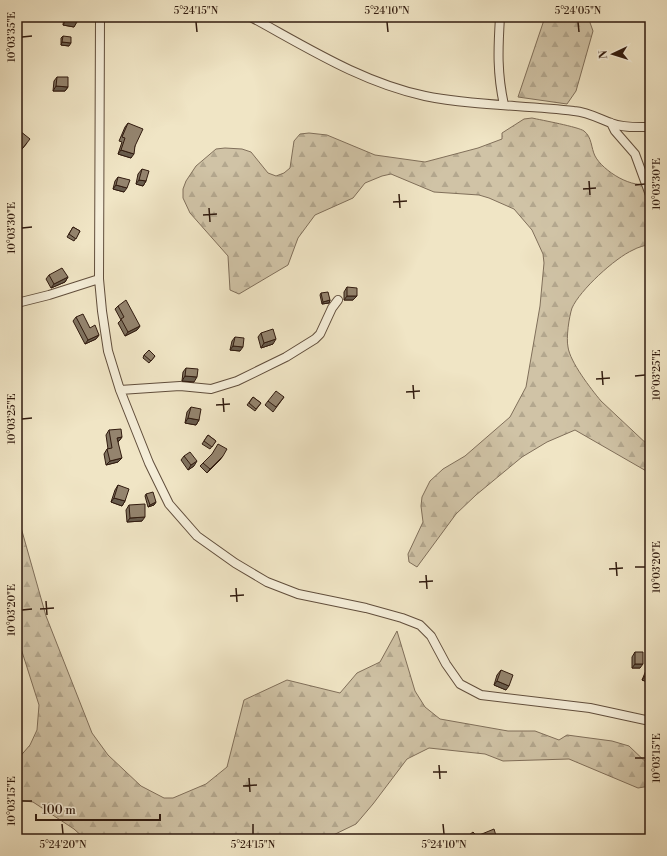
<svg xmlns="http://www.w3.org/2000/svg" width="667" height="856" font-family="'Libre Bodoni',serif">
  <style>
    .forest { fill: url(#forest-firs); stroke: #806f5a }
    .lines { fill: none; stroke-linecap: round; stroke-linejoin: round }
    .minor-casing { stroke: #614e3c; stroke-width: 10 }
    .minor { stroke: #f5eed9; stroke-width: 8 }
    .wall { fill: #7f725f; stroke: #311b0f }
    .shaded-wall { fill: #685c4d; stroke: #311b0f }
    .building { fill: #94846e; stroke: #311b0f }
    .ticks { fill: none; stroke: #311b0f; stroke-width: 1.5 }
    .neatline { fill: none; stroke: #311b0f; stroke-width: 1.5 }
    .ticks-label { font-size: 10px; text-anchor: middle; fill: #311b0f }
  </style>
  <defs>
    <pattern id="forest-firs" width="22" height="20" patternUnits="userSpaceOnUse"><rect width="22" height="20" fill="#d0c3a6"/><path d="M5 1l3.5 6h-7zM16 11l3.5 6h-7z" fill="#b3a78e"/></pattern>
  </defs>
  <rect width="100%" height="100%" fill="#f0e5c5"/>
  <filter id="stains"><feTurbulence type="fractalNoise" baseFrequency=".005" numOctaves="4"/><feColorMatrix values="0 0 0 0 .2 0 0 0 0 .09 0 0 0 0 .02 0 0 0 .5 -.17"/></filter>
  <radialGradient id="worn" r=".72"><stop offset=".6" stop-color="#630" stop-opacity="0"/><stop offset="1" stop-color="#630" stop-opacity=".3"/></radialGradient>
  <path class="forest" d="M 545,17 L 588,17 L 593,31 L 576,91 L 567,104 L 518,97 Z
    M 532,118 C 541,120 579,127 584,131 C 592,137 591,148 595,156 C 603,171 633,190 650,183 L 650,244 C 644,246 638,247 633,250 C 615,258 580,290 572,308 C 569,317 566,338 568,347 C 570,362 591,389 601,401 L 650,447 L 650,475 L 648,472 L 575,430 L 547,442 L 522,457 L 476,495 L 456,514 L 417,567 L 409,562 L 408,554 L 423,522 L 421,506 L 422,497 L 430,481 L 443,469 L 465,456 L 510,417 L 526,387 L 540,306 L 544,263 L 543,254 L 532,230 L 514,209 L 489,198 L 479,195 L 434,192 L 391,174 L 382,176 L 365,183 L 353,198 L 315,215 L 298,238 L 288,265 L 239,294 L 230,290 L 228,256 L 190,213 L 183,198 L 183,189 L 186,181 L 196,166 L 216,149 L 225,148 L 242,149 L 251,152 L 268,173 L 276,176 L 284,173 L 290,168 L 294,141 L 300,134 L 309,133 L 327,135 L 375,155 L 425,162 L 478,148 L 502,139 L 502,133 L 524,119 Z
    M 17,498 L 20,524 L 46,616 L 92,733 L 108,755 L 141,786 L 164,798 L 173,798 L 206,784 L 227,767 L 244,700 L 287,680 L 340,693 L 357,673 L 380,662 L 397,631 L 415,691 L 425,707 L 440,719 L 508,731 L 535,731 L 559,740 L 567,735 L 612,741 L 629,746 L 650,766 L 650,786 L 638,788 L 569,759 L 503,761 L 485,754 L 429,748 L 407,759 L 373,804 L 356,824 L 325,839 L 85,839 L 74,829 L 33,802 L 17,800 L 17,760 L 30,745 L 37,730 L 39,705 L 17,636 Z"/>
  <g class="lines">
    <defs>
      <path id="minor" d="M 100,17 L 99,279 L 102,311 L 108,351 L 120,390 L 149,463 L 169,504 L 197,536 L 235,563 L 267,582 L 298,594 L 366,608 L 402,618 L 420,625 L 431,636 L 446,664 L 460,684 L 481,695 L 590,708 L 650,721
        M 251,17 C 308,48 361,82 425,96 C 474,106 524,105 574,111 C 587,112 598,118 611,123 C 623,128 637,127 650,127
        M 500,17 C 498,49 497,73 504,105
        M 611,123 L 615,131 L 635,154 L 650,195
        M 17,303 L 49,295 L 99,279
        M 120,390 L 180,386 L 211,389 L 237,381 L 286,357 L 315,339 L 320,334 L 332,308 L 338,300"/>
    </defs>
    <use href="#minor" class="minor-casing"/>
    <use href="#minor" class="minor"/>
  </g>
  <path class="wall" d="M 64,17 L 78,17 L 74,27 L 63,25 Z
    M 63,36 L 69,46 L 61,45 L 61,38 Z
    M 57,77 L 68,87 L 65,91 L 53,91 L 54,81 Z
    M 128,123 L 135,146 L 131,158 L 118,154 L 122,142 L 119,141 L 125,127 Z
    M 17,135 L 27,143 L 18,154 L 17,152 Z
    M 142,169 L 146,181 L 143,186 L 136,184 L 138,174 Z
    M 118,177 L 124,192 L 113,189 L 115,181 Z
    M 73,227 L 80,231 L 74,241 L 67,237 Z
    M 49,275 L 68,277 L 65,282 L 51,288 L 46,279 Z
    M 347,287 L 357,296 L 353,300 L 344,300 L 344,292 Z
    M 321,293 L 330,300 L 329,303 L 322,304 L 320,295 Z
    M 118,306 L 140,326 L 137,330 L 125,336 L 118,323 L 121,320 L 115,309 Z
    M 76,317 L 99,335 L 96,339 L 85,344 L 73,321 Z
    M 261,333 L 273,344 L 261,348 L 258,337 Z
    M 235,337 L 240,351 L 230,350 L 232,341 Z
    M 144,355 L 155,356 L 149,363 L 143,358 Z
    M 186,368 L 194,382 L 182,381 L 183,372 Z
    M 253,397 L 261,403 L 255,411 L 247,405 Z
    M 284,397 L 273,412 L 265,405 L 268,401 Z
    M 191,407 L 199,420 L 196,425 L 185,423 L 187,412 Z
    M 109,430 L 122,437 L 119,441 L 118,442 L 118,462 L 106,465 L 104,454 L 107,449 L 108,449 L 106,435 Z
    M 208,435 L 216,441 L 210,449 L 202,444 Z
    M 184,456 L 194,466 L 188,470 L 181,460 Z
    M 220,460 L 207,473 L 200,466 L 203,463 Z
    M 118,485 L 125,501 L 122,506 L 111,502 L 115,490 Z
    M 146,494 L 156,502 L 154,505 L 148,507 L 145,496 Z
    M 129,505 L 142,521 L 127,522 L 126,510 Z
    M 635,652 L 640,668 L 632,668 L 632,657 Z
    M 650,664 L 650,683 L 642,680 L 647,668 Z
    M 501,670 L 506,690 L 494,685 L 497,675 Z"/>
  <path class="shaded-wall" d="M 66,20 L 77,22 L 74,27 L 63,25 Z
    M 62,42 L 71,43 L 69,46 L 61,45 Z
    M 56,86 L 68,87 L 65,91 L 53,91 Z
    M 121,150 L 134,154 L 131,158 L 118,154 Z
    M 139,180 L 146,181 L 143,186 L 136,184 Z
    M 116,185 L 127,188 L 124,192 L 113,189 Z
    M 68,277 L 65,282 L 51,288 L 54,284 Z
    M 347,296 L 357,296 L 353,300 L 344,300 Z
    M 330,300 L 329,303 L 322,304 L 323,302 Z
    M 140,326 L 137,330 L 125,336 L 128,332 Z
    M 99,335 L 96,339 L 85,344 L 88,340 Z
    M 276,339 L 273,344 L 261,348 L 264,343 Z
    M 233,346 L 243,347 L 240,351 L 230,350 Z
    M 185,376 L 197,377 L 194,382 L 182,381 Z
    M 188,418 L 199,420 L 196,425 L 185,423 Z
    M 122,437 L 119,441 L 114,442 L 117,438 Z
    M 223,456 L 220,460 L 207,473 L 210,469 Z
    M 122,458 L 118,462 L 106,465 L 110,461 Z
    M 197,461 L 194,466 L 188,470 L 191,465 Z
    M 114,498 L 125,501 L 122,506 L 111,502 Z
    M 156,502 L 154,505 L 148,507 L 150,505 Z
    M 145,517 L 142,521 L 127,522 L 130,518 Z
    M 635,664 L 643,664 L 640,668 L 632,668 Z
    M 645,676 L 650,677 L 650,683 L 642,680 Z
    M 497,681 L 509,686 L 506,690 L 494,685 Z"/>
  <path class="building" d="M 66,17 L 78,17 L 77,22 L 66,20 Z
    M 63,36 L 71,37 L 71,43 L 62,42 Z
    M 57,77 L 68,77 L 68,87 L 56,86 Z
    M 128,123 L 143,129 L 135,146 L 134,154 L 121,150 L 125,138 L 122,137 Z
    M 20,131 L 30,139 L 22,149 L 17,145 L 17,135 Z
    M 142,169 L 149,171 L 146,181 L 139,180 Z
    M 118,177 L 130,180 L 127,188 L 116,185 Z
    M 73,227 L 80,231 L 76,239 L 69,234 Z
    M 62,268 L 68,277 L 54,284 L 49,275 Z
    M 347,287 L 357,288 L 357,296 L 347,296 Z
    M 328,292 L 330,300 L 323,302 L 321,293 Z
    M 126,300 L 140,326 L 128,332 L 121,319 L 124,317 L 118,306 Z
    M 83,314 L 90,328 L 95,325 L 99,335 L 88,340 L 76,317 Z
    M 273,329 L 276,339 L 264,343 L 261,333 Z
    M 235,337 L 244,338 L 243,347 L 233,346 Z
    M 149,350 L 155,356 L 151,361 L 144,355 Z
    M 186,368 L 198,369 L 197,377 L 185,376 Z
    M 276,391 L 284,397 L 276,407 L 268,401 Z
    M 253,397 L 261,403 L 256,409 L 249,403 Z
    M 191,407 L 201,409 L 199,420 L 188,418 Z
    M 121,429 L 122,437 L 117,438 L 122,458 L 110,461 L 107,449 L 112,448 L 109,430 Z
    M 208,435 L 216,441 L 212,447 L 204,441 Z
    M 218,444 L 227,449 L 223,456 L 210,469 L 203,463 L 212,454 Z
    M 190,452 L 197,461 L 191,465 L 184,456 Z
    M 118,485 L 129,489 L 125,501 L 114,498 Z
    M 153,492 L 156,502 L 150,505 L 146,494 Z
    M 145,504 L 145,517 L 130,518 L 129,505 Z
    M 635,652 L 643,652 L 643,664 L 635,664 Z
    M 650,664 L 650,677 L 645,676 Z
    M 501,670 L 513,675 L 509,686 L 497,681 Z
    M 494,829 L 497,839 L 488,839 L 487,836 L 483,839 L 465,839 L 465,838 L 473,832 L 477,836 Z"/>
  <path class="ticks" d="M 196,22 L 197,32M 387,22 L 388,32M 578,22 L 579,32M 22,37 L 32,36M 589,181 L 590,195M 635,185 L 645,184M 583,189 L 596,188M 399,194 L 400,208M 393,202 L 407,201M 209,208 L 210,222M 203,215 L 217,214M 22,228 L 32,227M 602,371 L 603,385M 635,376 L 645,375M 596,379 L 610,378M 413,385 L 414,399M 406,392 L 420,391M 223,398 L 224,412M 216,405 L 230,404M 22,419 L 32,418M 616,562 L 617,576M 635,567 L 645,567M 609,569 L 623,568M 426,575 L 427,589M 419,582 L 433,581M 236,588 L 237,602M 230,596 L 244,595M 46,601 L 47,615M 40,609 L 54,608M 22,610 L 32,609M 635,758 L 645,758M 439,765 L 440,779M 433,772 L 447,772M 249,778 L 250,792M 243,786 L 257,785M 22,801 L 32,801M 62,824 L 63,834M 253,824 L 253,834M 443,824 L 444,834"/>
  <rect width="667" height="856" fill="none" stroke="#f0e5c5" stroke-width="44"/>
  <g transform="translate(613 54) rotate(266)" stroke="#f5eed9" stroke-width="3" paint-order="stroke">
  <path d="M0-3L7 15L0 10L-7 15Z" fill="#311b0f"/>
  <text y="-6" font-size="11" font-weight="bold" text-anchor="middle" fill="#311b0f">N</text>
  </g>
  <path d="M36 814v6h124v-6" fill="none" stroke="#311b0f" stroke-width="2"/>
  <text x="42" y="814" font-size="12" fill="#311b0f" stroke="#f5eed9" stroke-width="3" paint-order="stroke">100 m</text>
  <rect x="22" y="22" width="623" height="812" class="neatline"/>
  <g class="ticks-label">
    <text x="196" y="14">5°24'15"N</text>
    <text x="387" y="14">5°24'10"N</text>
    <text x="578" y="14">5°24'05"N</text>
    <text transform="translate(11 37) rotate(-90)" y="4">10°03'35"E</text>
    <text transform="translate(656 184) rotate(-90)" y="4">10°03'30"E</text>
    <text transform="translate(11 228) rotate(-90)" y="4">10°03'30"E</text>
    <text transform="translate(656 375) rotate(-90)" y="4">10°03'25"E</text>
    <text transform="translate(11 419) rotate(-90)" y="4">10°03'25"E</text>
    <text transform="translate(656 567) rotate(-90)" y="4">10°03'20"E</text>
    <text transform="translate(11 610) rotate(-90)" y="4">10°03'20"E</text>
    <text transform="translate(656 758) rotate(-90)" y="4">10°03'15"E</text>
    <text transform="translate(11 801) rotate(-90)" y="4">10°03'15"E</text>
    <text x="63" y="848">5°24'20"N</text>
    <text x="253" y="848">5°24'15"N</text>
    <text x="444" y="848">5°24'10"N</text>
  </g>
  <rect width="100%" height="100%" filter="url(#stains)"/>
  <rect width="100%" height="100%" fill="url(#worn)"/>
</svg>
